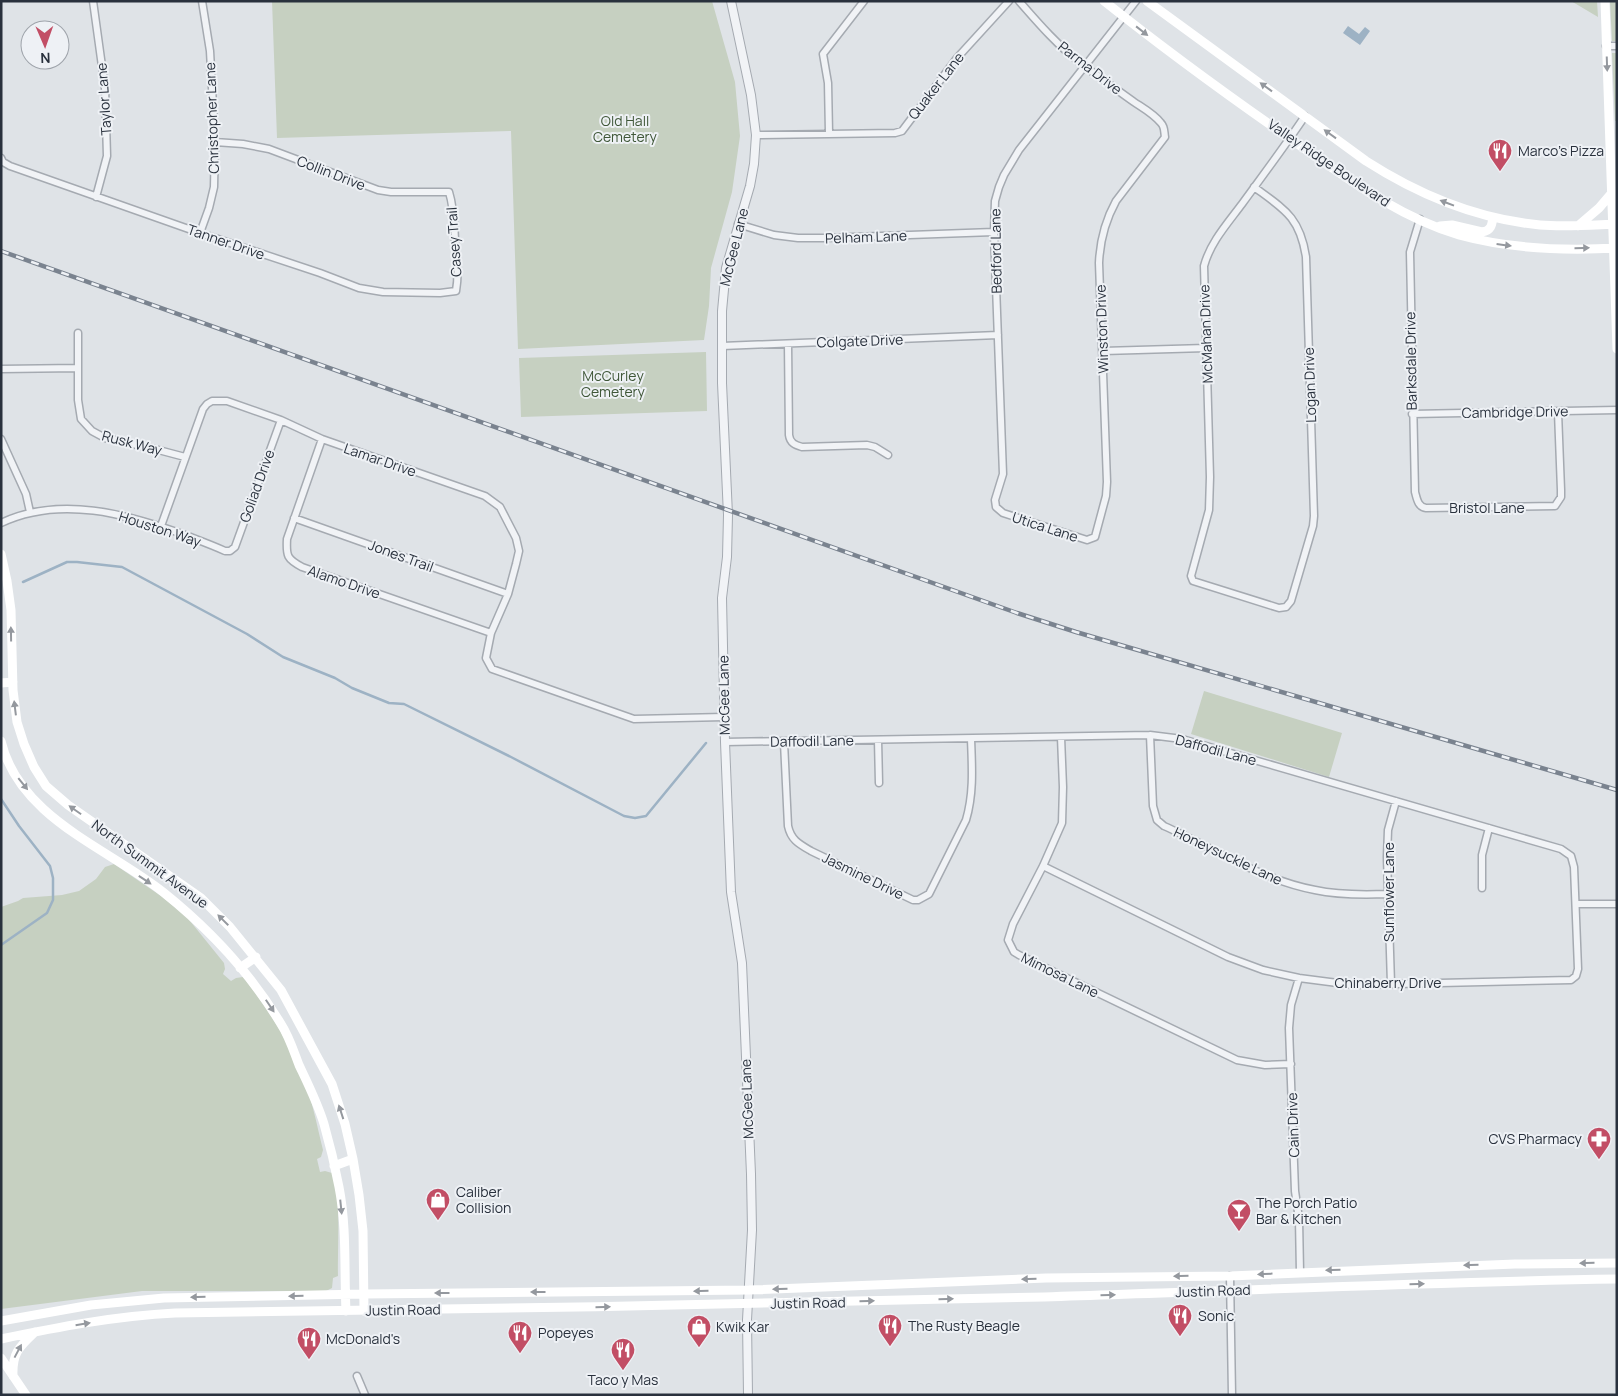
<svg xmlns="http://www.w3.org/2000/svg" width="1618" height="1396" font-family="Manrope,sans-serif">
  <style>
    .green { fill: #c6d0c1 }
    .water { fill: #9db2c4 }
    .lines { fill: none; stroke-linecap: round; stroke-linejoin: round }
    .stream { stroke: #9db2c4; stroke-width: 2.5 }
    .minor-casing { stroke: #a5aab1; stroke-width: 9 }
    .tertiary-casing { stroke: #a5aab1; stroke-width: 10 }
    .minor { stroke: #f1f3f6; stroke-width: 6 }
    .tertiary { stroke: #f1f3f6; stroke-width: 8 }
    .secondary { stroke: #fff; stroke-width: 9 }
    .rail-casing { stroke: #7a838f; stroke-width: 4.5 }
    .rail { stroke: #eef1f5; stroke-width: 2.5; stroke-dasharray: 8; stroke-linecap: butt }
    .oneway { fill: #94989e }
    .labels { text-anchor: middle; stroke-width: 4; stroke-linejoin: round; paint-order: stroke }
    .street-label { font-size: 14px; fill: #29313d; stroke: #eef1f5 }
    .park-label { font-size: 14px; fill: #3f5738; stroke: #eef1f5 }
    .poi-label { font-size: 14px; fill: #29313d; stroke: #eef1f5; text-anchor: start }
  </style>
  <rect width="100%" height="100%" fill="#dfe3e7"/>
  <path class="green" d="M 272,1 L 712,1 L 735,82 L 740,136 L 732,192 L 711,268 L 709,306 L 704,340 L 518,349 L 511,131 L 277,138 Z
    M 1571,1 L 1597,1 L 1598,17 Z
    M 1610,1 L 1617,1 L 1617,41 L 1612,41 Z
    M 1612,53 L 1617,53 L 1617,121 L 1615,121 Z
    M 706,352 L 707,411 L 521,417 L 519,358 Z
    M 1204,691 L 1342,733 L 1329,777 L 1191,734 Z
    M 114,864 L 161,896 L 186,916 L 224,963 L 225,969 L 223,974 L 231,981 L 236,978 L 243,977 C 267,1007 288,1041 303,1076 C 312,1099 317,1126 323,1150 L 321,1157 L 317,1159 L 320,1172 L 325,1171 L 332,1173 C 342,1206 337,1242 338,1276 L 333,1278 L 332,1288 L 326,1291 L 142,1291 L 1,1309 L 1,907 L 18,901 L 23,898 L 62,895 L 79,891 L 96,879 L 105,867 Z"/>
  <path class="water" d="M 1348,26 L 1359,34 L 1365,27 L 1370,31 L 1360,45 L 1343,33 Z"/>
  <g class="lines">
    <path class="stream" d="M 23,582 L 67,562 L 77,562 L 122,567 L 247,634 L 283,657 L 335,678 L 352,688 L 389,703 L 404,704 L 511,757 L 624,816 L 635,818 L 646,816 L 706,743
      M 1,799 L 19,826 L 50,866 L 53,878 L 53,900 L 47,913 L 1,945"/>
    <defs>
      <path id="minor" d="M 93,1 L 105,88 L 107,156 L 96,197
        M 1019,1 C 1039,24 1059,47 1084,66 C 1101,78 1117,90 1134,102 C 1143,108 1154,114 1161,123 C 1165,127 1164,132 1165,137 L 1116,201 C 1105,221 1100,240 1099,263 L 1107,482 L 1106,496 L 1095,537 L 1087,540 L 1003,513 L 996,507 L 995,500 L 1003,474 L 994,232 L 995,201 L 999,187 L 1004,175 L 1019,150 L 1136,1
        M 1606,46 L 1617,46
        M 829,133 L 828,83 L 823,54 L 864,1
        M 756,135 L 895,133 L 902,131 L 957,58 L 1009,1
        M 1,158 L 3,162 L 10,166 L 200,233 L 320,273 L 359,288 L 383,292 L 440,293 L 456,291 C 459,274 457,257 455,240 C 454,223 454,208 449,192 L 391,192 L 378,190 L 269,149 L 243,144 L 215,142
        M 1254,187 C 1284,209 1300,217 1306,257 L 1314,516 L 1313,526 L 1291,601 L 1286,607 L 1279,608 L 1193,581 L 1191,576 L 1209,510 L 1210,477 L 1204,266 C 1210,243 1227,224 1242,204 C 1263,175 1285,146 1305,116
        M 1420,219 L 1410,252 L 1415,492 C 1417,499 1418,507 1426,508 L 1555,506 L 1561,497 L 1561,490 L 1558,412
        M 738,224 L 774,235 L 798,238 L 825,238 L 994,232
        M 200,233 L 209,208 L 214,187 L 215,142 L 210,51 L 202,1
        M 78,333 L 78,400 L 81,419 L 92,431 L 105,438 L 151,448 L 185,457
        M 788,344 L 789,435 C 790,443 795,445 802,447 L 867,445 L 875,447 L 888,455
        M 722,346 L 998,335
        M 1103,351 L 1206,348
        M 1,369 L 78,368
        M 1412,414 L 1617,410
        M 1,439 L 26,494 L 30,512
        M 322,439 L 287,539 C 286,556 287,559 302,567 L 491,633
        M 294,518 L 508,594
        M 1,523 C 60,495 127,514 185,535 C 198,540 212,545 225,551 L 230,551 L 235,547 L 281,420
        M 161,526 L 203,409 L 207,404 L 212,401 L 227,401 L 281,420 L 322,439 L 485,496 L 500,507 L 516,538 L 519,551 L 516,564 L 508,594 L 491,633 L 486,658 L 492,669 L 634,719 L 724,717
        M 1150,735 L 1153,806 L 1157,820 L 1164,826 C 1214,848 1261,880 1315,890 C 1338,895 1362,895 1387,894
        M 1061,737 L 1063,787 L 1062,823 L 1043,866 L 1013,924 L 1008,940 L 1014,952 L 1019,955 L 1237,1060 L 1265,1065 L 1291,1064
        M 878,740 L 879,783
        M 725,742 L 1150,735 L 1182,739 L 1561,849 L 1571,856 L 1574,867 L 1578,969 L 1576,976 L 1571,980 L 1353,985 L 1299,978 L 1263,970 L 1228,957 L 1043,866
        M 784,742 L 788,826 C 791,840 799,844 811,851 L 913,900 L 918,900 L 929,894 L 966,820 C 974,793 972,766 971,739
        M 1482,888 L 1482,855 L 1489,828
        M 1576,904 L 1617,904
        M 1299,978 L 1291,1005 L 1289,1028 L 1295,1191 L 1299,1219 L 1300,1272
        M 1391,984 L 1387,857 L 1388,830 L 1396,801
        M 1230,1276 L 1232,1395
        M 357,1376 L 365,1395"/>
      <path id="tertiary" d="M 731,1 L 751,95 L 756,135 L 754,164 L 750,186 L 726,268 L 722,311 L 722,383 L 728,515 L 727,557 L 722,598 L 725,742 L 731,892 L 742,963 L 751,1174 L 752,1230 L 747,1320 L 748,1395"/>
    </defs>
    <use href="#minor" class="minor-casing"/>
    <use href="#tertiary" class="tertiary-casing"/>
    <use href="#minor" class="minor"/>
    <use href="#tertiary" class="tertiary"/>
    <path class="secondary" d="M 1104,1 C 1168,52 1234,100 1302,147 C 1351,181 1401,218 1459,235 C 1510,249 1564,251 1617,248
      M 1147,1 L 1366,161 C 1419,195 1477,219 1540,225 C 1566,227 1591,225 1617,224
      M 1605,1 L 1617,349
      M 1440,226 L 1452,225 L 1482,232 C 1491,231 1492,225 1493,217
      M 1578,226 L 1599,208 L 1611,194
      M 1,554 L 7,581 L 11,610 L 13,690 L 17,722 L 24,744 L 34,767 L 46,786 L 68,805 L 201,898 L 230,927 L 281,990 L 332,1084 L 345,1124 L 353,1159 L 359,1195 L 363,1231 L 364,1311
      M 1,683 L 13,682
      M 1,741 C 19,818 108,848 163,892 C 208,928 251,974 281,1024 C 289,1036 294,1052 299,1065 C 308,1084 318,1104 324,1124 C 330,1145 335,1166 339,1187 C 347,1228 344,1270 346,1311
      M 240,968 L 256,957
      M 334,1166 L 353,1159
      M 1,1321 L 91,1305 L 164,1298 L 364,1294 L 749,1290 L 1046,1278 L 1230,1276 L 1515,1264 L 1617,1263
      M 1,1339 C 58,1327 116,1316 175,1313 C 465,1309 754,1305 1044,1297 C 1235,1291 1426,1282 1617,1279
      M 1,1358 L 26,1395
      M 13,1376 C 12,1353 19,1347 35,1332"/>
    <defs>
      <path id="rail" d="M 1,251 L 1017,613 L 1076,632 L 1617,790"/>
    </defs>
    <use href="#rail" class="rail-casing"/>
    <use href="#rail" class="rail"/>
  </g>
  <defs><path id="oneway-solid" d="M-6-.8H1V-3.2L6.5 0L1 3.2V.8H-6Z" transform="scale(1.25)"/></defs>
  <g class="oneway">
    <use href="#oneway-solid" transform="translate(1142 31) rotate(38)"/>
    <use href="#oneway-solid" transform="translate(1607 64) rotate(88)"/>
    <use href="#oneway-solid" transform="translate(1266 87) rotate(-144)"/>
    <use href="#oneway-solid" transform="translate(1330 134) rotate(-144)"/>
    <use href="#oneway-solid" transform="translate(1447 203) rotate(-159)"/>
    <use href="#oneway-solid" transform="translate(1504 245) rotate(7)"/>
    <use href="#oneway-solid" transform="translate(1582 248) rotate(-1)"/>
    <use href="#oneway-solid" transform="translate(11 634) rotate(-91)"/>
    <use href="#oneway-solid" transform="translate(15 708) rotate(-97)"/>
    <use href="#oneway-solid" transform="translate(23 784) rotate(51)"/>
    <use href="#oneway-solid" transform="translate(75 810) rotate(-145)"/>
    <use href="#oneway-solid" transform="translate(145 880) rotate(34)"/>
    <use href="#oneway-solid" transform="translate(223 920) rotate(-135)"/>
    <use href="#oneway-solid" transform="translate(270 1006) rotate(56)"/>
    <use href="#oneway-solid" transform="translate(341 1112) rotate(-108)"/>
    <use href="#oneway-solid" transform="translate(341 1207) rotate(84)"/>
    <use href="#oneway-solid" transform="translate(1587 1263) rotate(179)"/>
    <use href="#oneway-solid" transform="translate(1471 1265) rotate(178)"/>
    <use href="#oneway-solid" transform="translate(1333 1270) rotate(178)"/>
    <use href="#oneway-solid" transform="translate(1265 1274) rotate(177)"/>
    <use href="#oneway-solid" transform="translate(1181 1276) rotate(179)"/>
    <use href="#oneway-solid" transform="translate(1029 1279) rotate(178)"/>
    <use href="#oneway-solid" transform="translate(1417 1284) rotate(-2)"/>
    <use href="#oneway-solid" transform="translate(780 1289) rotate(178)"/>
    <use href="#oneway-solid" transform="translate(701 1291) rotate(179)"/>
    <use href="#oneway-solid" transform="translate(538 1292) rotate(180)"/>
    <use href="#oneway-solid" transform="translate(442 1293) rotate(180)"/>
    <use href="#oneway-solid" transform="translate(1108 1295) rotate(-2)"/>
    <use href="#oneway-solid" transform="translate(296 1296) rotate(179)"/>
    <use href="#oneway-solid" transform="translate(198 1297) rotate(179)"/>
    <use href="#oneway-solid" transform="translate(946 1299) rotate(-1)"/>
    <use href="#oneway-solid" transform="translate(867 1301) rotate(-1)"/>
    <use href="#oneway-solid" transform="translate(603 1307) rotate(-1)"/>
    <use href="#oneway-solid" transform="translate(83 1324) rotate(-9)"/>
    <use href="#oneway-solid" transform="translate(18 1351) rotate(-62)"/>
  </g>
  <defs>
    <symbol id="restaurant-pin" viewBox="-11 -11 22 30"><path d="M0 17L-7.5 6A9.5 9.5 0 1 1 7.5 6Z" fill="#c24e65" stroke="#eef1f5"/><path d="M-5-6h1v4h1v-4h1v4h1v-4h1v5L-1.5 .5V6h-2V.5L-5-1ZM5-6V6H3V1.5H1.5Q1.5-4 5-6Z" fill="#fff"/></symbol>
    <symbol id="pharmacy-pin" viewBox="-11 -11 22 30"><path d="M0 17L-7.5 6A9.5 9.5 0 1 1 7.5 6Z" fill="#c24e65" stroke="#eef1f5"/><path d="M-2-6h4v4h4v4h-4v4h-4v-4h-4v-4h4Z" fill="#fff"/></symbol>
    <symbol id="shop-pin" viewBox="-11 -11 22 30"><path d="M0 17L-7.5 6A9.5 9.5 0 1 1 7.5 6Z" fill="#c24e65" stroke="#eef1f5"/><path d="M-5-2.5h2.3a2.7 3.5 0 0 1 5.4 0H5L5.5 6h-11ZM-1.5-2.5h3a1.5 2.3 0 0 0-3 0Z" fill="#fff"/></symbol>
    <symbol id="bar-pin" viewBox="-11 -11 22 30"><path d="M0 17L-7.5 6A9.5 9.5 0 1 1 7.5 6Z" fill="#c24e65" stroke="#eef1f5"/><path d="M-6-5H6L.8 .8V4.5H3.5V6h-7V4.5H-.8V.8Z" fill="#fff"/></symbol>
  </defs>
  <g fill-rule="evenodd">
    <use href="#restaurant-pin" x="1486" y="137" width="28" height="38"/>
    <use href="#pharmacy-pin" x="1585" y="1125" width="28" height="38"/>
    <use href="#shop-pin" x="424" y="1186" width="28" height="38"/>
    <use href="#bar-pin" x="1225" y="1197" width="28" height="38"/>
    <use href="#restaurant-pin" x="1166" y="1302" width="28" height="38"/>
    <use href="#restaurant-pin" x="876" y="1312" width="28" height="38"/>
    <use href="#shop-pin" x="685" y="1313" width="28" height="38"/>
    <use href="#restaurant-pin" x="506" y="1319" width="28" height="38"/>
    <use href="#restaurant-pin" x="295" y="1325" width="28" height="38"/>
    <use href="#restaurant-pin" x="609" y="1336" width="28" height="38"/>
  </g>
  <g class="labels">
    <g class="street-label">
      <text transform="translate(1090 68) rotate(38)" y="5">Parma Drive</text>
      <text transform="translate(936 86) rotate(-52)" y="5">Quaker Lane</text>
      <text transform="translate(104 99) rotate(-94)" y="5">Taylor Lane</text>
      <text transform="translate(212 118) rotate(-92)" y="5">Christopher Lane</text>
      <text transform="translate(1329 163) rotate(34)" y="5">Valley Ridge Boulevard</text>
      <text transform="translate(331 173) rotate(21)" y="5">Collin Drive</text>
      <text transform="translate(866 237) rotate(-2)" y="5">Pelham Lane</text>
      <text transform="translate(226 242) rotate(19)" y="5">Tanner Drive</text>
      <text transform="translate(454 242) rotate(-94)" y="5">Casey Trail</text>
      <text transform="translate(734 247) rotate(-76)" y="5">McGee Lane</text>
      <text transform="translate(996 251) rotate(-91)" y="5">Bedford Lane</text>
      <text transform="translate(1102 329) rotate(-92)" y="5">Winston Drive</text>
      <text transform="translate(1206 334) rotate(-92)" y="5">McMahan Drive</text>
      <text transform="translate(860 341) rotate(-2)" y="5">Colgate Drive</text>
      <text transform="translate(1411 361) rotate(-91)" y="5">Barksdale Drive</text>
      <text transform="translate(1310 385) rotate(-92)" y="5">Logan Drive</text>
      <text transform="translate(1515 412) rotate(-1)" y="5">Cambridge Drive</text>
      <text transform="translate(132 443) rotate(15)" y="5">Rusk Way</text>
      <text transform="translate(380 460) rotate(19)" y="5">Lamar Drive</text>
      <text transform="translate(257 486) rotate(-70)" y="5">Goliad Drive</text>
      <text x="1487" y="513">Bristol Lane</text>
      <text transform="translate(1045 527) rotate(18)" y="5">Utica Lane</text>
      <text transform="translate(160 529) rotate(18)" y="5">Houston Way</text>
      <text transform="translate(401 556) rotate(20)" y="5">Jones Trail</text>
      <text transform="translate(344 582) rotate(19)" y="5">Alamo Drive</text>
      <text transform="translate(724 695) rotate(-91)" y="5">McGee Lane</text>
      <text transform="translate(812 741) rotate(-1)" y="5">Daffodil Lane</text>
      <text transform="translate(1216 750) rotate(15)" y="5">Daffodil Lane</text>
      <text transform="translate(1228 856) rotate(25)" y="5">Honeysuckle Lane</text>
      <text transform="translate(150 864) rotate(36)" y="5">North Summit Avenue</text>
      <text transform="translate(863 876) rotate(26)" y="5">Jasmine Drive</text>
      <text transform="translate(1389 892) rotate(-90)" y="5">Sunflower Lane</text>
      <text transform="translate(1060 975) rotate(26)" y="5">Mimosa Lane</text>
      <text x="1388" y="988">Chinaberry Drive</text>
      <text transform="translate(747 1099) rotate(-92)" y="5">McGee Lane</text>
      <text transform="translate(1293 1125) rotate(-92)" y="5">Cain Drive</text>
      <text transform="translate(1213 1291) rotate(-2)" y="5">Justin Road</text>
      <text transform="translate(808 1303) rotate(-1)" y="5">Justin Road</text>
      <text transform="translate(403 1310) rotate(-1)" y="5">Justin Road</text>
    </g>
    <g class="park-label">
      <text x="625" y="126">Old Hall<tspan x="625" dy="16">Cemetery</tspan></text>
      <text x="613" y="381">McCurley<tspan x="613" dy="16">Cemetery</tspan></text>
    </g>
    <g class="poi-label">
      <text x="1518" y="156">Marco's Pizza</text>
      <text x="1582" y="1144" text-anchor="end">CVS Pharmacy</text>
      <text x="456" y="1197">Caliber<tspan x="456" dy="16">Collision</tspan></text>
      <text x="1256" y="1208">The Porch Patio<tspan x="1256" dy="16">Bar &amp; Kitchen</tspan></text>
      <text x="1198" y="1321">Sonic</text>
      <text x="908" y="1331">The Rusty Beagle</text>
      <text x="716" y="1332">Kwik Kar</text>
      <text x="538" y="1338">Popeyes</text>
      <text x="326" y="1344">McDonald's</text>
      <text x="623" y="1385" text-anchor="middle">Taco y Mas</text>
    </g>
  </g>
  <rect width="1618" height="1396" fill="none" stroke="#29313d" stroke-width="5"/>
  <g transform="translate(45 45) rotate(178)"><circle r="24" fill="#eef1f5" stroke="#9fa4ab"/>
  <path d="M0-4L9 19L0 12L-9 19Z" fill="#c24e65"/>
  <text y="-8" font-size="14" font-weight="bold" text-anchor="middle" fill="#29313d">N</text>
  </g>
</svg>
